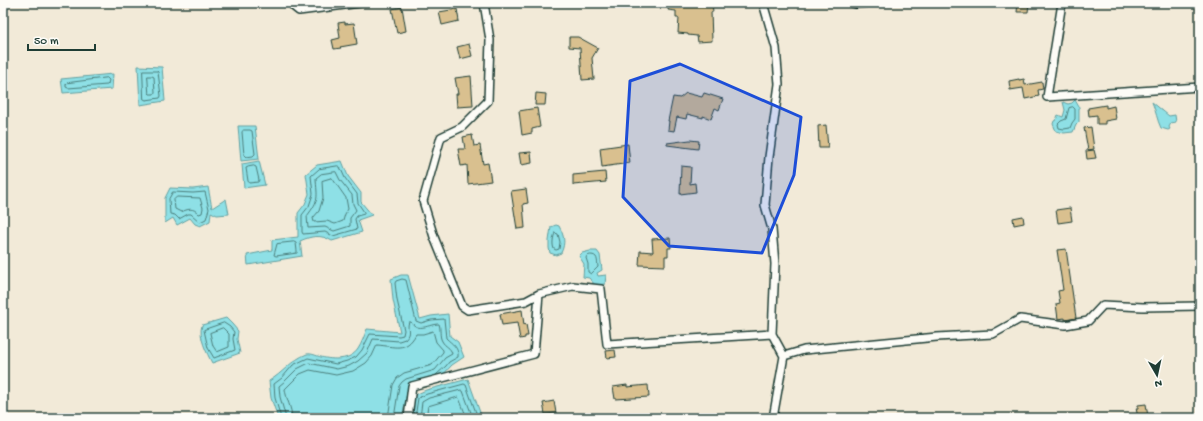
<svg xmlns="http://www.w3.org/2000/svg" width="1203" height="421" font-family="'Gochi Hand',sans-serif">
  <style>
    .water { fill: #8ee0e6; stroke: #629f9f }
    .lines { fill: none; stroke-linecap: round; stroke-linejoin: round }
    .shore { stroke: #4b7e7b; stroke-width: 1 }
    .building { fill: #d9c08f; stroke: #1f3d34 }
    .street-casing { stroke: #1f3d34; stroke-width: 10 }
    .street { stroke: #fdfcf7; stroke-width: 7 }
    .marked { fill: #1d4ed8; fill-opacity: 0.2; stroke: #1d4ed8; stroke-width: 3; stroke-linejoin: round }
  </style>
  <rect width="100%" height="100%" fill="#f2ead8"/>
  <filter id="ink" filterUnits="userSpaceOnUse"><feTurbulence type="fractalNoise" baseFrequency=".025" numOctaves="2"/><feDisplacementMap in="SourceGraphic" scale="8" xChannelSelector="R" yChannelSelector="G"/><feConvolveMatrix kernelMatrix="1 2 1 2 8 2 1 2 1" color-interpolation-filters="sRGB"/></filter>
  <g filter="url(#ink)">
    <path class="water" d="M 138,66 L 162,67 L 165,101 L 140,105 Z
      M 113,74 L 112,89 L 63,93 L 61,79 Z
      M 1075,100 L 1079,107 L 1079,122 L 1076,125 L 1073,132 L 1064,133 L 1056,131 L 1053,124 L 1054,121 L 1056,120 L 1058,115 L 1063,117 L 1065,110 L 1063,102 L 1068,104 L 1072,103 Z
      M 1152,102 L 1169,116 L 1175,115 L 1176,122 L 1171,123 L 1169,127 L 1170,129 L 1168,130 L 1161,128 C 1157,120 1156,111 1152,102 Z
      M 255,126 L 259,159 L 241,161 L 238,126 Z
      M 259,161 L 265,185 L 244,188 L 242,164 Z
      M 342,161 L 348,176 L 361,193 L 361,202 L 372,215 L 358,220 L 362,232 L 332,241 C 321,234 311,236 300,241 L 302,256 L 248,265 L 247,255 L 272,250 L 272,240 L 298,237 L 298,213 L 305,204 L 309,194 L 306,174 L 317,165 Z
      M 208,187 L 212,208 L 226,199 L 229,214 L 217,215 L 211,212 L 210,221 L 200,226 L 195,224 L 190,218 L 177,225 L 173,218 L 165,223 L 165,198 L 170,188 L 193,189 Z
      M 556,225 L 559,226 C 564,236 566,242 561,253 L 556,255 L 550,253 L 549,248 L 549,241 L 551,227 Z
      M 590,251 L 597,251 L 600,255 L 602,270 L 597,273 L 598,276 L 606,275 L 605,284 L 595,285 L 589,278 L 583,277 L 584,264 L 579,256 L 582,253 Z
      M 401,275 L 408,275 L 420,319 L 431,316 L 448,314 L 450,336 L 458,342 L 464,357 L 452,365 L 440,378 L 408,388 L 402,418 L 278,418 L 271,398 L 269,381 C 283,373 291,360 307,354 C 311,353 317,356 321,357 C 333,360 350,361 358,349 C 362,343 364,336 367,329 L 400,332 L 393,300 L 391,279 Z
      M 226,318 L 232,324 L 238,331 L 237,339 L 240,353 L 212,363 C 207,353 198,337 202,325 Z
      M 468,379 L 482,418 L 411,418 L 413,396 L 426,390 Z"/>
    <g class="lines">
      <path class="shore" d="M 143,71 L 157,71 L 158,72 L 161,96 L 160,98 L 146,100 L 144,99 Z
        M 148,76 L 152,76 L 154,77 L 155,92 L 154,94 L 150,94 L 149,93 Z
        M 107,78 L 109,80 L 108,84 L 107,85 L 68,88 L 66,87 L 66,84 L 67,83 Z
        M 1073,107 L 1075,109 L 1075,119 L 1072,123 L 1070,128 L 1064,129 L 1059,128 L 1058,124 L 1061,121 L 1066,119 L 1069,108 Z
        M 244,130 L 250,130 L 252,131 L 255,154 L 253,156 L 246,157 L 244,155 L 242,132 Z
        M 254,166 L 256,167 L 259,180 L 258,182 L 249,183 L 248,181 L 246,168 L 248,167 Z
        M 338,166 L 340,167 L 345,178 L 357,194 L 358,203 L 364,212 L 364,214 L 357,216 L 355,219 L 357,229 L 333,236 L 325,232 L 303,234 L 302,232 L 302,215 L 309,206 L 313,194 L 311,176 L 319,169 Z
        M 336,172 L 340,180 L 352,195 L 353,204 L 356,210 L 350,218 L 350,226 L 334,231 L 325,227 L 308,228 L 307,216 C 320,199 317,198 316,178 L 321,174 Z
        M 332,178 L 346,198 L 348,209 L 345,214 L 343,221 L 335,224 L 327,221 L 314,222 L 313,218 L 319,211 L 323,198 L 322,181 Z
        M 173,192 L 193,193 L 205,192 L 209,209 L 206,219 L 200,222 L 191,214 L 188,214 L 179,219 L 175,215 L 170,214 L 169,199 Z
        M 177,197 L 200,198 L 203,208 L 202,213 L 199,214 C 193,207 188,209 181,212 L 175,209 L 174,200 Z
        M 555,233 L 558,234 L 560,242 L 559,249 L 556,250 L 554,249 C 552,244 553,238 555,233 Z
        M 294,242 L 296,243 L 297,251 L 297,253 L 276,256 L 274,255 L 277,244 Z
        M 591,255 C 598,255 597,260 598,267 L 591,274 L 588,272 L 588,264 L 586,258 L 587,256 Z
        M 224,323 L 230,327 L 234,332 L 233,339 L 235,350 L 214,358 L 208,348 L 204,330 Z
        M 223,328 L 229,334 L 229,347 L 217,352 L 213,346 L 210,333 Z
        M 281,418 L 275,398 L 274,384 L 282,378 L 293,365 L 308,358 L 336,364 L 347,361 L 356,357 L 362,350 L 370,334 L 399,336 L 403,335 L 404,330 L 397,300 L 395,283 L 396,281 L 402,279 L 406,280 L 416,321 L 421,323 L 431,320 L 444,319 L 446,338 C 452,344 459,347 458,357 L 449,362 L 446,366 L 436,375
        M 286,418 L 280,397 L 279,386 L 285,381 L 297,369 L 309,363 L 337,369 L 349,366 L 358,361 L 367,353 L 373,339 L 399,341 L 405,339 C 412,332 406,328 409,322 L 411,322 C 419,333 428,324 439,324 C 441,329 439,336 442,341 C 445,347 451,347 452,354 L 445,358 L 435,370 L 406,379 L 402,382 L 399,386 L 394,418
        M 292,418 C 292,408 286,399 285,389 L 300,374 L 310,370 L 336,375 L 353,371 L 366,363 L 372,356 L 377,345 C 394,346 406,353 416,334 L 423,334 L 433,331 L 436,342 L 443,350 L 443,352 L 432,365 L 404,373 L 397,378 L 393,385 L 388,418
        M 415,418 L 418,398 L 427,394 L 464,384 L 466,385 L 478,418
        M 420,418 L 422,402 L 429,398 L 461,390 L 463,391 L 473,418
        M 426,418 L 428,406 L 458,397 L 459,398 L 467,418"/>
    </g>
    <path class="building" d="M 669,3 L 703,3 L 703,4 L 712,3 L 713,12 L 711,12 L 712,41 L 698,42 L 697,36 L 688,35 L 688,34 L 678,33 L 679,18 L 676,18 L 676,11 L 668,10 Z
      M 1018,3 L 1029,3 L 1028,12 L 1017,12 Z
      M 402,7 L 406,31 L 397,33 L 392,9 Z
      M 457,9 L 459,21 L 442,25 L 439,12 Z
      M 345,22 L 345,24 L 354,23 L 357,44 L 340,47 L 341,48 L 334,49 L 332,40 L 340,38 L 338,23 Z
      M 569,37 L 578,37 L 598,48 L 592,58 L 594,79 L 582,80 L 580,48 L 569,47 Z
      M 469,44 L 472,56 L 460,59 L 457,47 Z
      M 471,76 L 473,106 L 457,107 L 456,94 L 458,94 L 455,78 Z
      M 1019,79 L 1019,80 L 1024,79 L 1025,85 L 1042,82 L 1043,89 L 1038,90 L 1039,96 L 1025,99 L 1023,88 L 1010,90 L 1009,81 Z
      M 536,93 L 546,94 L 545,105 L 535,105 Z
      M 686,93 L 702,97 L 704,93 L 723,99 L 719,110 L 715,108 L 711,119 L 703,116 L 703,118 L 687,114 L 686,119 L 677,117 L 674,131 L 668,130 L 669,121 L 668,121 L 673,97 L 680,98 Z
      M 1106,105 L 1106,108 L 1114,106 L 1116,119 L 1105,121 L 1105,124 L 1097,124 L 1097,115 L 1089,116 L 1088,108 Z
      M 537,108 L 540,127 L 532,129 L 532,133 L 522,135 L 519,111 Z
      M 826,125 L 828,148 L 819,148 L 818,126 Z
      M 1091,127 L 1094,149 L 1088,150 L 1084,128 Z
      M 472,135 L 474,146 L 480,145 L 483,164 L 488,163 L 491,181 L 468,184 L 467,165 L 461,166 L 458,149 L 465,149 L 463,137 Z
      M 690,140 L 699,141 L 698,149 L 667,145 L 667,143 Z
      M 628,144 L 630,163 L 602,167 L 600,148 Z
      M 1094,150 L 1096,158 L 1087,159 L 1086,151 Z
      M 531,152 L 532,163 L 521,165 L 519,153 Z
      M 681,166 L 691,167 L 690,184 L 695,183 L 696,192 L 680,194 Z
      M 605,172 L 606,182 L 573,185 L 573,175 Z
      M 526,189 L 528,203 L 523,204 L 525,228 L 517,229 L 511,191 Z
      M 1070,208 L 1072,221 L 1058,223 L 1056,210 Z
      M 1023,216 L 1024,223 L 1014,225 L 1013,218 Z
      M 670,238 L 671,248 L 668,248 L 668,256 L 665,256 L 665,266 L 639,265 L 640,251 L 653,252 L 652,239 Z
      M 1066,249 L 1076,318 L 1065,320 L 1065,318 L 1058,319 L 1056,304 L 1060,303 L 1058,291 L 1063,290 L 1057,250 Z
      M 522,310 L 524,325 L 526,324 L 528,336 L 525,336 L 525,338 L 520,339 L 517,323 L 502,325 L 500,314 Z
      M 615,350 L 616,357 L 607,358 L 606,351 Z
      M 627,385 L 627,387 L 648,385 L 649,397 L 615,399 L 613,387 Z
      M 554,401 L 556,413 L 545,414 L 543,403 Z
      M 1146,404 L 1148,417 L 1138,418 L 1136,408 L 1138,408 L 1138,405 Z"/>
    <g class="lines">
      <defs>
        <path id="street" d="M 292,3 L 294,7 L 299,11 L 360,3
          M 484,3 L 490,40 L 488,101 L 462,127 L 441,137 L 423,201 L 434,237 L 462,306 L 468,310 L 526,301 L 539,294
          M 763,3 L 776,48 L 779,84 L 769,157 L 765,205 L 772,229 L 775,264 L 772,334
          M 853,3 L 856,4 L 867,3
          M 1062,3 L 1047,97 L 1200,87
          M 408,418 L 412,386 L 534,354 L 539,294 L 573,286 L 601,289 L 607,344 L 772,334 L 784,356 L 804,350 L 937,337 L 993,334 L 1020,319 L 1065,325 L 1088,321 L 1103,305 L 1143,307 L 1200,306
          M 773,418 L 784,356"/>
      </defs>
      <use href="#street" class="street-casing"/>
      <use href="#street" class="street"/>
    </g>
  </g>
  <path class="marked" d="M 680,64 L 801,117 L 794,175 L 762,253 L 669,246 L 623,197 L 630,81 Z"/>
  <rect width="1203" height="421" fill="none" stroke="#fdfcf7" stroke-width="16"/>
  <rect x="8" y="8" width="1187" height="405" fill="none" stroke="#1f3d34" stroke-width="1.5" filter="url(#ink)"/>
  <g transform="translate(1157 375) rotate(171)" stroke="#fdfcf7" stroke-width="3" paint-order="stroke">
  <path d="M0-3L7 15L0 10L-7 15Z" fill="#1f3d34"/>
  <text y="-6" font-size="11" font-weight="bold" text-anchor="middle" fill="#1f3d34">N</text>
  </g>
  <path d="M28 44v6h67v-6" fill="none" stroke="#1f3d34" stroke-width="2"/>
  <text x="34" y="44" font-size="12" fill="#1f3d34" stroke="#fdfcf7" stroke-width="3" paint-order="stroke">50 m</text>
</svg>
